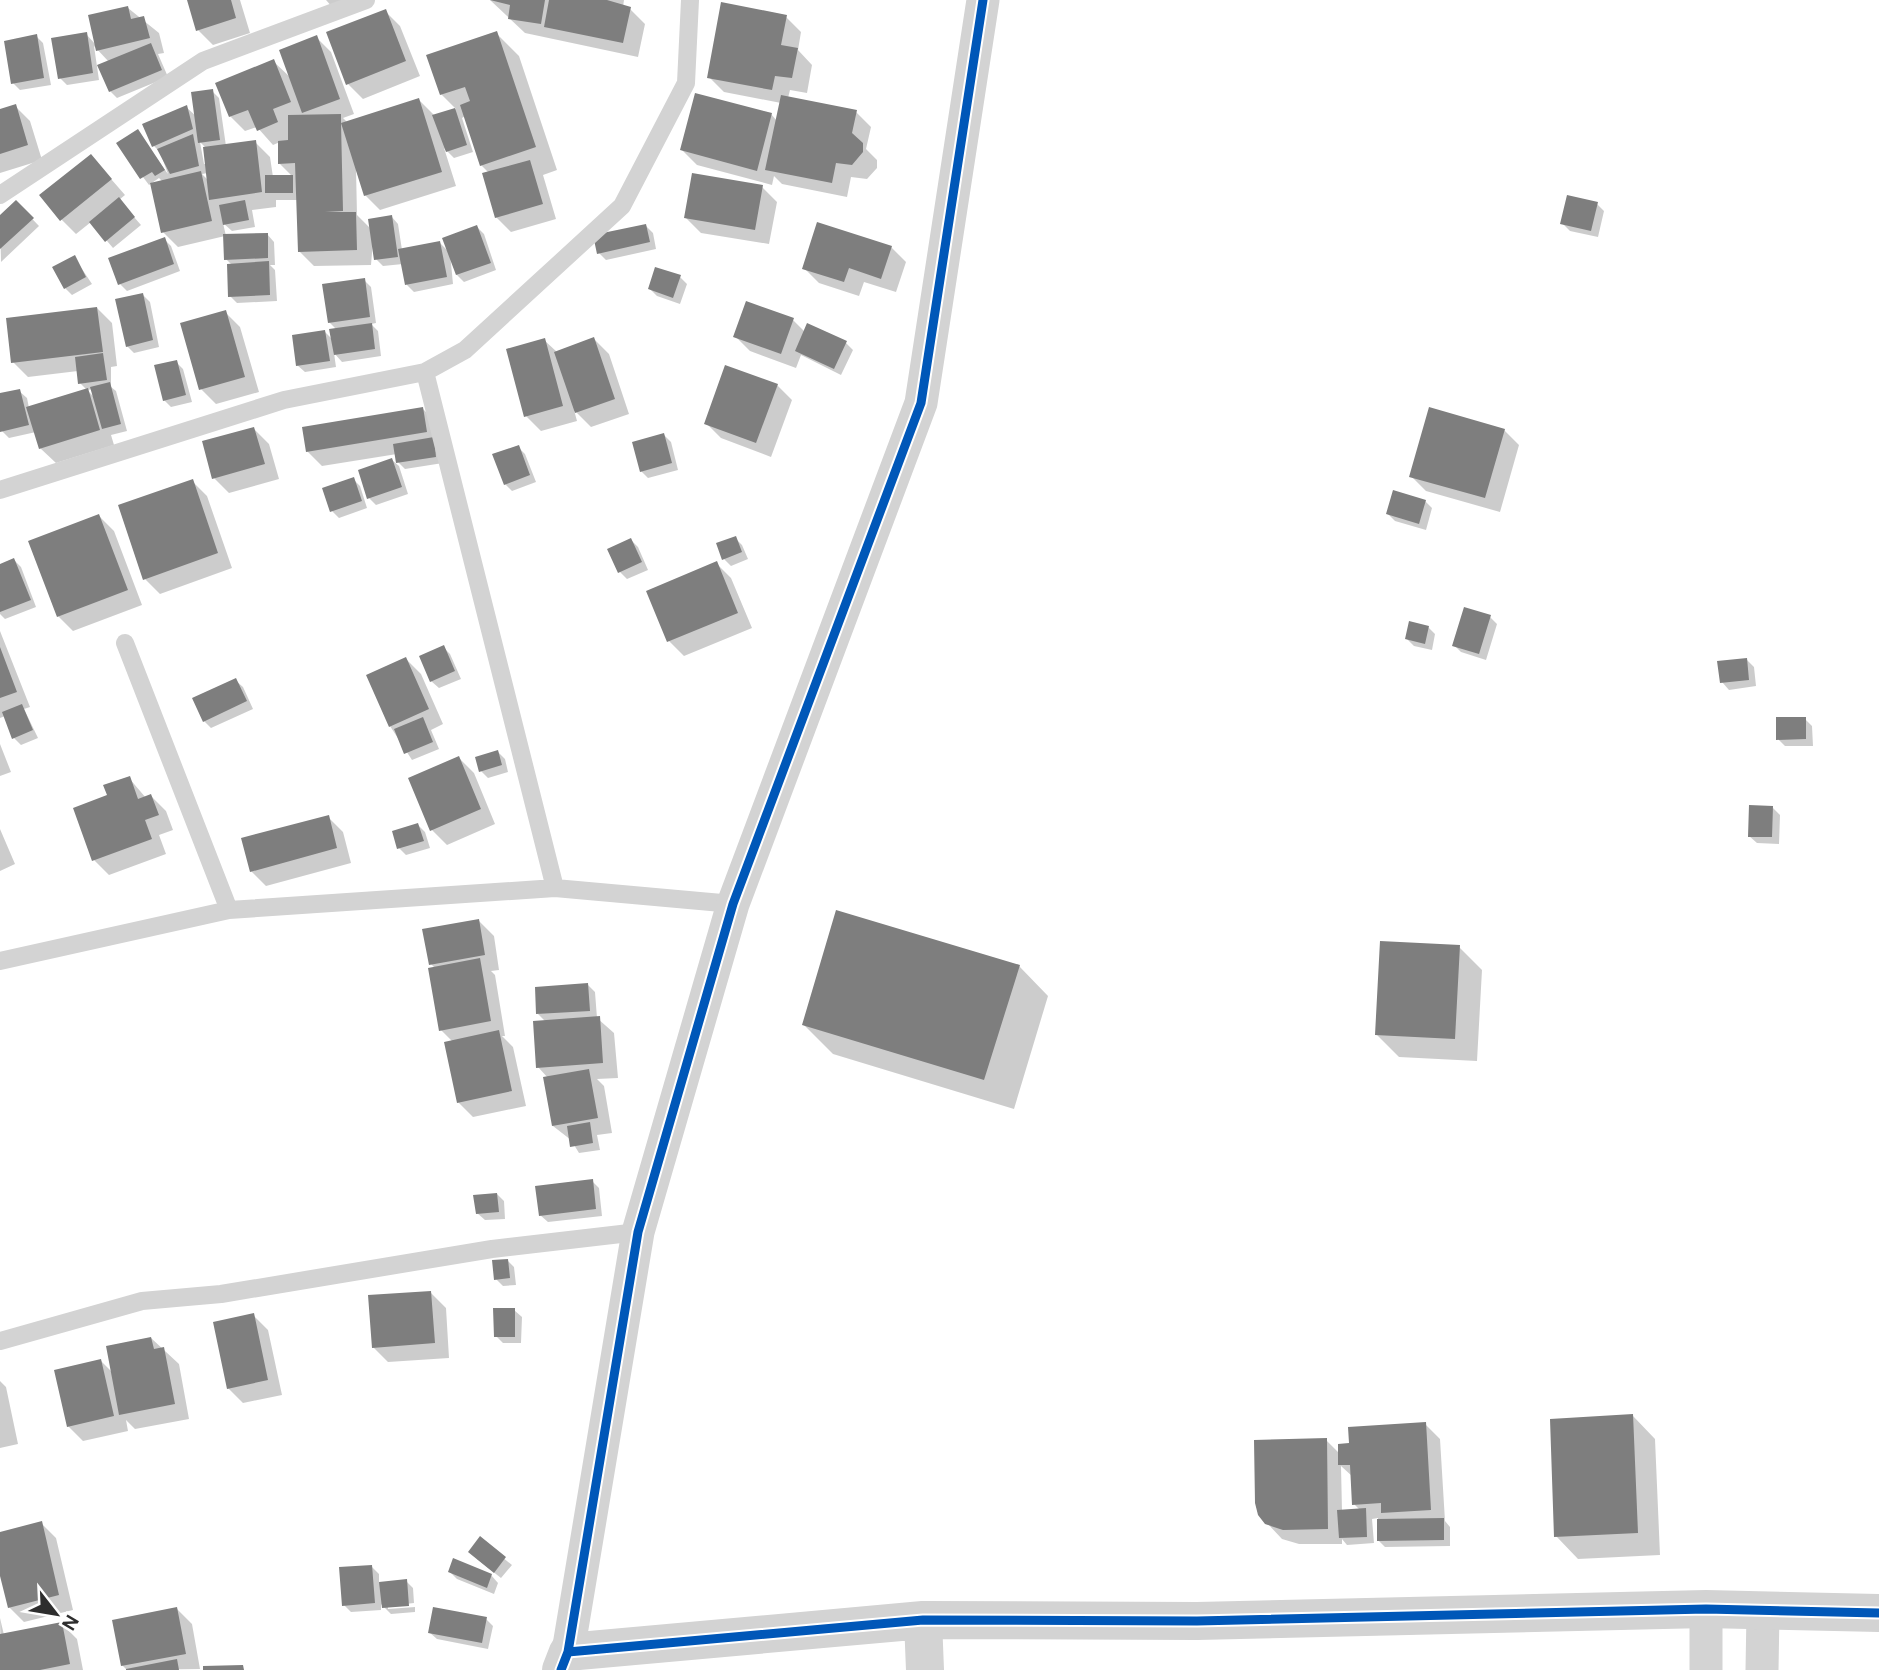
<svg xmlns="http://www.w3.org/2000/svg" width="1879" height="1670" font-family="'DM Sans',sans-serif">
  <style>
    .shadow { fill: #0003; fill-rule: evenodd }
    .building { fill: #7e7e7e }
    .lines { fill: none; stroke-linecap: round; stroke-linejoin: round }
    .service { stroke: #d3d3d3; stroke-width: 18 }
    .minor { stroke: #d3d3d3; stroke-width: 33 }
    .tertiary { stroke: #d3d3d3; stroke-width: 38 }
    .cycleway-casing { stroke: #fff; stroke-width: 13 }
    .cycleway { stroke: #0057b8; stroke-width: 9 }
  </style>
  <rect width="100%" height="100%" fill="#fff"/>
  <path class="shadow" d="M 189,0 L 240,0 L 250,33 L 213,45 L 198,30 Z
    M 326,0 L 355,0 L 333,8 Z
    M 490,0 L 624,0 L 623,7 L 630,9 L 645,24 L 638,57 L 525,33 Z
    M 128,8 L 159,33 L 164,53 L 158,54 L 168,77 L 117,98 L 110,91 L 109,62 L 94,46 L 99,80 L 67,85 L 60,78 L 86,34 L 96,45 Z
    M 385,11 L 400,26 L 420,76 L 363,99 L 348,84 Z
    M 786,17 L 801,32 L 798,50 L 812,65 L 807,93 L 790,90 L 788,98 L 856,112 L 871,127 L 866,149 L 877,160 L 877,168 L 867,179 L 851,177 L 847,197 L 782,184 L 774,176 L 772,185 L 697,165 L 682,150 L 771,114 L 777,121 L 781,103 L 724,92 L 709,77 Z
    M 496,33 L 519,56 L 557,170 L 543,175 L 556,219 L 511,232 L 496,217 L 489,173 L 481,165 L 465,116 L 462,118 L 473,152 L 454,158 L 444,148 L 456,186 L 380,210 L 365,195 L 356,169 L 357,215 L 371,229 L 391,216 L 398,224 L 402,250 L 440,243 L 449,252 L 477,227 L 484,234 L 496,270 L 464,282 L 457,275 L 450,253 L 453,284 L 414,292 L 407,285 L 403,264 L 383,266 L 376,259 L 373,241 L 371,265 L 314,266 L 299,251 L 298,200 L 276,200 L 276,207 L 252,210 L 255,227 L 232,231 L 223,223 L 226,236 L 267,234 L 274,242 L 275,265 L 270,265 L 275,270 L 277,301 L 237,303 L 230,296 L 232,265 L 226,259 L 225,236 L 178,247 L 163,232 L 163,182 L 159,178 L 149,185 L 118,144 L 137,131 L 168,174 L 160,152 L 154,146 L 186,107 L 196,116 L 212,91 L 219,98 L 226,146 L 255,142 L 270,157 L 273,177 L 293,177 L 280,164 L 280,142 L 273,145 L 257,127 L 245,131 L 230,116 L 273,61 L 291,78 L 316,37 L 331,52 L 354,114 L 343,118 L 347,122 L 419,100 L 435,116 L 456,109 L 441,94 ZM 200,142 L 205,147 L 207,164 L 204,164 ZM 208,173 L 209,181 L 202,174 Z
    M 36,36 L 43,43 L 51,85 L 20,90 L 13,83 Z
    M 15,106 L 30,121 L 42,160 L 0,173 L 0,111 Z
    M 91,156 L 125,195 L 119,200 L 141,225 L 113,248 L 91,222 L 76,234 L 61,219 Z
    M 762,187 L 777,202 L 769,244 L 701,233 L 686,218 Z
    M 16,202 L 39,226 L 1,262 L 0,217 Z
    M 1597,204 L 1604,211 L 1598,237 L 1570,231 L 1562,223 Z
    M 646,226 L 653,233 L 656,249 L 606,260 L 599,253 Z
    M 164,239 L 171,246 L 180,271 L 127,291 L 120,284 Z
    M 891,247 L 906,262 L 896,292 L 864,282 L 859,296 L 819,283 L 804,268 Z
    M 74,257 L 92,284 L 72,295 L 65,288 Z
    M 680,277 L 687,284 L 680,304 L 657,296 L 650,289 Z
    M 364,280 L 371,287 L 376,323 L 371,324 L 378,331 L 381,356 L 342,362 L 334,353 L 336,367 L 305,372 L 297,365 L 325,332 L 333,340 L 337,330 L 329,322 Z
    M 143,295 L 150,302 L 159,347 L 134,353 L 127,346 Z
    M 97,308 L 112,323 L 117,366 L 111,367 L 111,387 L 116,391 L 127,431 L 111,435 L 114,445 L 56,463 L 40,448 L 36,432 L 9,438 L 2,431 L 0,395 L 19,391 L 27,398 L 29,408 L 87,390 L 80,383 L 78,371 L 28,377 L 13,362 ZM 93,389 L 95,398 L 87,390 Z
    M 225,312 L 240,327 L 259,392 L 216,404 L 201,389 Z
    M 793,320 L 805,332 L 846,343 L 853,350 L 841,375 L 801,355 L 796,368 L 750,351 L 735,336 Z
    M 594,339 L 609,354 L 629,414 L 591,427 L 574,410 L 577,421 L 541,431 L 526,416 L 544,340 L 557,352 Z
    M 176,362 L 183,369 L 192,402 L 171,407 L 164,400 Z
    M 777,385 L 792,400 L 771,457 L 721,438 L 706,423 Z
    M 423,409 L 438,424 L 443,463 L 405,469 L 398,462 L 397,454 L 322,466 L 307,451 Z
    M 254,429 L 269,444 L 279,479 L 229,493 L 214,478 Z
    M 1504,430 L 1519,445 L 1500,512 L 1426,491 L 1411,476 Z
    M 664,435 L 671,442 L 678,470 L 648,478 L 641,471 Z
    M 518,447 L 525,454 L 536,482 L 512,491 L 505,484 Z
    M 392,460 L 399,466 L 408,494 L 376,505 L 369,498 Z
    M 353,479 L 360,486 L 367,508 L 339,518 L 332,511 Z
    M 192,481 L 207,496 L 232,568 L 160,594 L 145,579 Z
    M 1425,501 L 1432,508 L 1426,530 L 1395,521 L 1387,513 Z
    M 99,516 L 114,531 L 142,605 L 73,631 L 58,616 Z
    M 735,538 L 742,545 L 748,559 L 731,566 L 724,559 Z
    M 631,540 L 638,547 L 648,570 L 627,579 L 620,572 L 609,549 Z
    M 14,560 L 21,567 L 36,607 L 5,619 L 0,614 L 0,565 Z
    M 716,563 L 731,578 L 752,628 L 684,656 L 669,641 L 649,592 Z
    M 1490,617 L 1497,624 L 1486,660 L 1461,652 L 1454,645 Z
    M 1428,627 L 1435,634 L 1432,650 L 1414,646 L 1407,639 Z
    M 0,631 L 30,707 L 24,709 L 38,738 L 21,745 L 14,738 L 5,716 L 0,718 Z
    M 443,647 L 450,654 L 461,679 L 439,688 L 431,681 Z
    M 406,659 L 421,674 L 443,724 L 431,730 L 439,749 L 412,760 L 390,726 Z
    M 1747,660 L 1754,667 L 1756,686 L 1729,690 L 1722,682 Z
    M 235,680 L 243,687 L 253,709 L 211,728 L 204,721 Z
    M 1805,719 L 1812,726 L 1813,746 L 1785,746 L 1778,739 Z
    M 0,744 L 11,772 L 0,776 Z
    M 498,752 L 505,759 L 508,772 L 488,778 L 481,771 Z
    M 459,758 L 474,773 L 495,824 L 447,845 L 432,830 Z
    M 129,778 L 146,798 L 151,796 L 166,811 L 173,830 L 159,835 L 166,854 L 109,875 L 94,860 L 109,796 Z
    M 1773,808 L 1780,815 L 1779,844 L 1757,843 L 1749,836 Z
    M 328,817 L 343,832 L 351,863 L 266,886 L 251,871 Z
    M 418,825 L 425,832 L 430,848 L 406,855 L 399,848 Z
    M 0,829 L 15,864 L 0,871 Z
    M 479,921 L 494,936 L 499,970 L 491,971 L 495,975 L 505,1036 L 502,1036 L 513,1047 L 526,1106 L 473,1117 L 458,1102 L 453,1042 L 441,1030 L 435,968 L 431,964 Z
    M 1459,947 L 1482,970 L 1477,1061 L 1399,1057 L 1376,1034 Z
    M 1019,966 L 1048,996 L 1014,1109 L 833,1054 L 804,1025 Z
    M 588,985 L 595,992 L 597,1018 L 614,1033 L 618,1078 L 597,1079 L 604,1086 L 612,1133 L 597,1135 L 600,1150 L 579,1153 L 571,1140 L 553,1126 L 548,1078 L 538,1067 L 546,1022 L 538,1014 Z
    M 592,1181 L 599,1188 L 602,1216 L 548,1222 L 540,1215 Z
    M 497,1194 L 504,1201 L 505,1219 L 485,1220 L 477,1213 Z
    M 507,1260 L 514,1267 L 516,1285 L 503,1286 L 496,1279 Z
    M 431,1293 L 446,1308 L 449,1358 L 388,1362 L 373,1347 Z
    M 514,1310 L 522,1317 L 521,1343 L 503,1343 L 496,1336 Z
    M 253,1315 L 268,1330 L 282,1395 L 243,1403 L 228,1388 Z
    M 151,1338 L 179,1364 L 189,1419 L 135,1429 L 126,1420 L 128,1431 L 83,1441 L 68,1426 L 101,1361 L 113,1373 Z
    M 0,1381 L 6,1387 L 18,1444 L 0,1448 Z
    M 1633,1416 L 1655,1439 L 1660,1555 L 1578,1559 L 1556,1536 Z
    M 1425,1424 L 1440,1439 L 1445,1521 L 1450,1527 L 1450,1546 L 1385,1547 L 1378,1540 L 1378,1518 L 1372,1519 L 1374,1543 L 1347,1545 L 1342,1539 L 1342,1544 L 1299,1544 L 1282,1539 L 1267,1523 L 1326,1440 L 1340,1454 ZM 1341,1466 L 1353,1477 L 1354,1504 L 1360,1510 L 1342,1511 Z
    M 41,1523 L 56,1538 L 73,1610 L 24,1622 L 9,1607 L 0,1573 L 0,1534 Z
    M 480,1539 L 512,1565 L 501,1578 L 477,1559 Z
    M 372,1567 L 379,1574 L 379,1583 L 406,1581 L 413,1588 L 414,1603 L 388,1606 L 388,1609 L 415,1607 L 415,1612 L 391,1614 L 381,1604 L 381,1610 L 351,1612 L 344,1605 Z
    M 450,1572 L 491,1575 L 498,1583 L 494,1594 L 457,1579 Z
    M 177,1609 L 192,1624 L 200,1669 L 127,1670 L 122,1665 Z
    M 0,1618 L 4,1635 L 62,1624 L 77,1639 L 83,1670 L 1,1670 Z
    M 486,1619 L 493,1626 L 488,1649 L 437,1639 L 429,1632 Z"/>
  <path class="building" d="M 187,0 L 231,0 L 236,18 L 196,31 Z
    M 490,0 L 545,0 L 541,24 L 508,19 L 510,5 Z
    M 549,0 L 607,0 L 631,7 L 623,43 L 544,27 Z
    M 721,2 L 787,15 L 781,45 L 798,48 L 792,78 L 775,76 L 772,90 L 707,78 Z
    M 128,6 L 131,19 L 144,16 L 150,38 L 96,51 L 88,15 Z
    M 386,9 L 406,61 L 346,85 L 326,32 Z
    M 497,31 L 536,147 L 480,166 L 460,105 L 470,101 L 465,87 L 440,95 L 426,55 Z
    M 87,32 L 93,73 L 58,79 L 51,38 Z
    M 37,34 L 44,78 L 11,84 L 4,41 Z
    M 317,35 L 340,99 L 302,113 L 279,50 Z
    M 151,43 L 162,70 L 109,92 L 97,65 Z
    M 274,59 L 291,102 L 273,109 L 278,122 L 257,131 L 248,110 L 229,117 L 215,83 Z
    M 213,89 L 220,140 L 198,143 L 191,92 Z
    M 695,93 L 772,113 L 757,171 L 680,150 Z
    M 781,95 L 857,110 L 852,133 L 863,143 L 863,152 L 852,165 L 836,163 L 832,183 L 765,170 Z
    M 419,98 L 442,172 L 364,196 L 341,123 L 343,211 L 325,212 L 356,212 L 357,250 L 298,252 L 295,163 L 278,164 L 278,141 L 288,140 L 288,115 L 341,114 L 341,123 Z
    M 16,104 L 28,145 L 0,154 L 0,109 Z
    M 187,105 L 193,129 L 152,147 L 142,124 Z
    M 455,108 L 467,145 L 446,152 L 432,115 Z
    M 138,129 L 165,170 L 155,176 L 152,172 L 140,179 L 116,143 Z
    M 193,134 L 199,166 L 170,174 L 157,149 Z
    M 256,140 L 262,192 L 209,200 L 203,147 Z
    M 91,154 L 112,179 L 60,221 L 39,195 Z
    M 530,160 L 543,204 L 495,218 L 482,173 Z
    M 201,171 L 212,221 L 161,233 L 150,183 Z
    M 692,173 L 763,185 L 755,230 L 684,218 Z
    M 265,175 L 293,175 L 293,193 L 265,193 Z
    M 1567,195 L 1598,202 L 1591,231 L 1560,224 Z
    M 119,197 L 135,217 L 105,242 L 89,222 Z
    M 16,200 L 34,218 L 0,249 L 0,215 Z
    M 245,200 L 249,220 L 223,225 L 219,205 Z
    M 392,215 L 398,257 L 374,260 L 368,219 Z
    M 817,222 L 892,246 L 881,279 L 849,268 L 844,282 L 802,269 Z
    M 646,224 L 650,242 L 597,254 L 593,235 Z
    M 477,225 L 491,263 L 456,275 L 442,238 Z
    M 268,233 L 268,258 L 224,260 L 223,234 Z
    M 165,237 L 174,264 L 118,285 L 108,258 Z
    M 440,241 L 447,277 L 405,285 L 398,249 Z
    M 75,255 L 86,277 L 64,289 L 52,267 Z
    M 269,261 L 270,295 L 228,297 L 227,264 Z
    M 655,267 L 681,275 L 673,298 L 648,289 Z
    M 365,278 L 370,317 L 328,323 L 322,284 Z
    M 143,293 L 153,340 L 126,347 L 115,299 Z
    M 746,301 L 794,318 L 781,354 L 733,337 Z
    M 97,307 L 103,352 L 11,363 L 6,318 Z
    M 226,310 L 245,377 L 199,390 L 180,323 Z
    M 372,323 L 375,349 L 334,355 L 329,329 Z
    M 807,323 L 847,341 L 834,369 L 795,351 Z
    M 325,330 L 330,361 L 296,366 L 292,335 Z
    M 594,337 L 615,399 L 575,413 L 554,352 Z
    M 545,338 L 563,406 L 524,417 L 506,349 Z
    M 103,353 L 107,380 L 78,384 L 75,357 Z
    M 177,360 L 186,395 L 163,401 L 154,365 Z
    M 725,365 L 778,384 L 756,443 L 704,424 Z
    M 110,382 L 121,424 L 102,429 L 90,387 Z
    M 88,388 L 100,430 L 39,449 L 26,407 Z
    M 20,389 L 29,425 L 0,432 L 0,393 Z
    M 423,407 L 427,432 L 306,452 L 302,427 Z
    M 1429,407 L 1505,429 L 1485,498 L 1409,477 Z
    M 254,427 L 265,464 L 212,479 L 202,441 Z
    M 664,433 L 672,463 L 640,472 L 632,442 Z
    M 434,437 L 436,457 L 396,463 L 393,444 Z
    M 519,445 L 530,475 L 504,485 L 492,454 Z
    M 392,458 L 402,487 L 367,499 L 358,470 Z
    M 354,477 L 362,501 L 330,512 L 322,488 Z
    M 193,479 L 218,553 L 143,580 L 118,505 Z
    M 1393,490 L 1426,500 L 1419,524 L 1386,514 Z
    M 99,514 L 128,590 L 57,617 L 28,541 Z
    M 736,536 L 742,552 L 722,560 L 716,543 Z
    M 631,538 L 642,562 L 618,573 L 607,549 Z
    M 14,558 L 31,600 L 0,612 L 0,564 Z
    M 717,561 L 738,613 L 667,642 L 646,591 Z
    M 1464,607 L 1491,615 L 1479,654 L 1452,646 Z
    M 1409,621 L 1429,626 L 1425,644 L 1405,639 Z
    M 444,645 L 455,671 L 430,682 L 419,656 Z
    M 0,647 L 17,692 L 0,698 Z
    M 406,657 L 429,709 L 389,727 L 366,675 Z
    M 1747,658 L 1749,680 L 1720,683 L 1717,661 Z
    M 236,678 L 247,701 L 203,722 L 192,698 Z
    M 22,704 L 33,730 L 12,739 L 2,712 Z
    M 423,717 L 433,742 L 404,754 L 394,729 Z
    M 1776,717 L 1806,717 L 1806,739 L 1776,740 Z
    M 498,750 L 502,765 L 479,772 L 475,757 Z
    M 459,756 L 481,809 L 430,831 L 408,778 Z
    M 130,776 L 138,799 L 151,794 L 159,815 L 145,820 L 152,839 L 92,861 L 73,808 L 107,795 L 103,785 Z
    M 1749,805 L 1773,806 L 1772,837 L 1748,837 Z
    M 329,815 L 337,848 L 250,872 L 241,838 Z
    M 418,823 L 424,841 L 397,849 L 392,831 Z
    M 836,910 L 1020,965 L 984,1080 L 802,1025 Z
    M 479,919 L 485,955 L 429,965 L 422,929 Z
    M 1380,941 L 1460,945 L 1455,1039 L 1375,1035 Z
    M 480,958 L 491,1021 L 439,1031 L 428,968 Z
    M 588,983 L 590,1011 L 536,1014 L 535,987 Z
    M 600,1016 L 603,1063 L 536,1068 L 533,1021 Z
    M 499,1030 L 512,1091 L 457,1103 L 444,1042 Z
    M 589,1069 L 598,1118 L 552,1126 L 543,1077 Z
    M 590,1122 L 593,1143 L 570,1147 L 567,1126 Z
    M 593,1179 L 596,1209 L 539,1216 L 535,1186 Z
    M 497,1193 L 499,1212 L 476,1214 L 473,1195 Z
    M 508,1259 L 510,1278 L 494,1280 L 492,1260 Z
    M 431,1291 L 435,1343 L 372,1348 L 368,1295 Z
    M 493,1308 L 515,1308 L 515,1337 L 494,1337 Z
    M 254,1313 L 268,1380 L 227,1389 L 213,1322 Z
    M 151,1337 L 154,1349 L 164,1347 L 175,1404 L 119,1415 L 106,1346 Z
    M 101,1359 L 114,1416 L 67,1427 L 54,1370 Z
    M 1633,1414 L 1638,1533 L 1554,1537 L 1550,1419 Z
    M 1426,1422 L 1431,1510 L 1381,1513 L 1381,1503 L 1352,1505 L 1350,1465 L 1338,1465 L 1338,1444 L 1349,1443 L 1348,1427 Z
    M 1327,1438 L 1328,1529 L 1283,1530 L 1265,1524 L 1258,1515 L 1255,1503 L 1254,1440 Z
    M 1366,1508 L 1367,1537 L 1339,1538 L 1337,1510 Z
    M 1444,1518 L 1444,1540 L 1377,1541 L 1377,1519 Z
    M 42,1521 L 59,1595 L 8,1608 L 0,1576 L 0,1532 Z
    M 480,1536 L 506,1557 L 494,1573 L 468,1552 Z
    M 453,1558 L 492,1574 L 487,1588 L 448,1572 Z
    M 372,1565 L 375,1603 L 342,1606 L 339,1567 Z
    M 407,1579 L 409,1606 L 382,1608 L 379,1582 Z
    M 177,1607 L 186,1654 L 121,1666 L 112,1620 Z
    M 433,1607 L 487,1617 L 482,1643 L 428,1633 Z
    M 62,1622 L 70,1664 L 40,1670 L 0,1670 L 0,1634 Z
    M 177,1659 L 179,1670 L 126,1670 L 126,1669 Z
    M 243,1665 L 244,1670 L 203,1670 L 203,1666 Z"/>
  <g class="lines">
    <path class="service" d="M 0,195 L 203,61 L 366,0
      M 425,372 L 555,888
      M 0,490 L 284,400 L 425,372 L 465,350 L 622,206 L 686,83 L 690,0
      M 125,643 L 229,910
      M 0,961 L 229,910 L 555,888 L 733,904
      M 0,1341 L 142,1301 L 221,1294 L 492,1249 L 638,1232"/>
    <path class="minor" d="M 568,1652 L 638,1232 L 733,904 L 921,403 L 983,0
      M 1706,1670 L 1706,1609
      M 1762,1670 L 1763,1612"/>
    <path class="tertiary" d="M 923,1620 L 925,1670
      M 561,1670 L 568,1652 L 923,1620 L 1197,1621 L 1706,1609 L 1879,1613"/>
    <defs>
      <path id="cycleway" d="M 568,1652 L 923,1620 L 1197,1621 L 1706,1609 L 1879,1613
        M 561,1670 L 568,1652 L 638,1232 L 733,904 L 921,403 L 983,0"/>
    </defs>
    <use href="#cycleway" class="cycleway-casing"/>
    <use href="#cycleway" class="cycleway"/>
  </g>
  <g transform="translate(56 1614) rotate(121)" stroke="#ffffff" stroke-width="5" paint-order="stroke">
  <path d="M0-5L12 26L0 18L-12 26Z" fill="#2e2e2e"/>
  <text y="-10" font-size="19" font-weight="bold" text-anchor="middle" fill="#2e2e2e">N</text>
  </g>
</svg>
